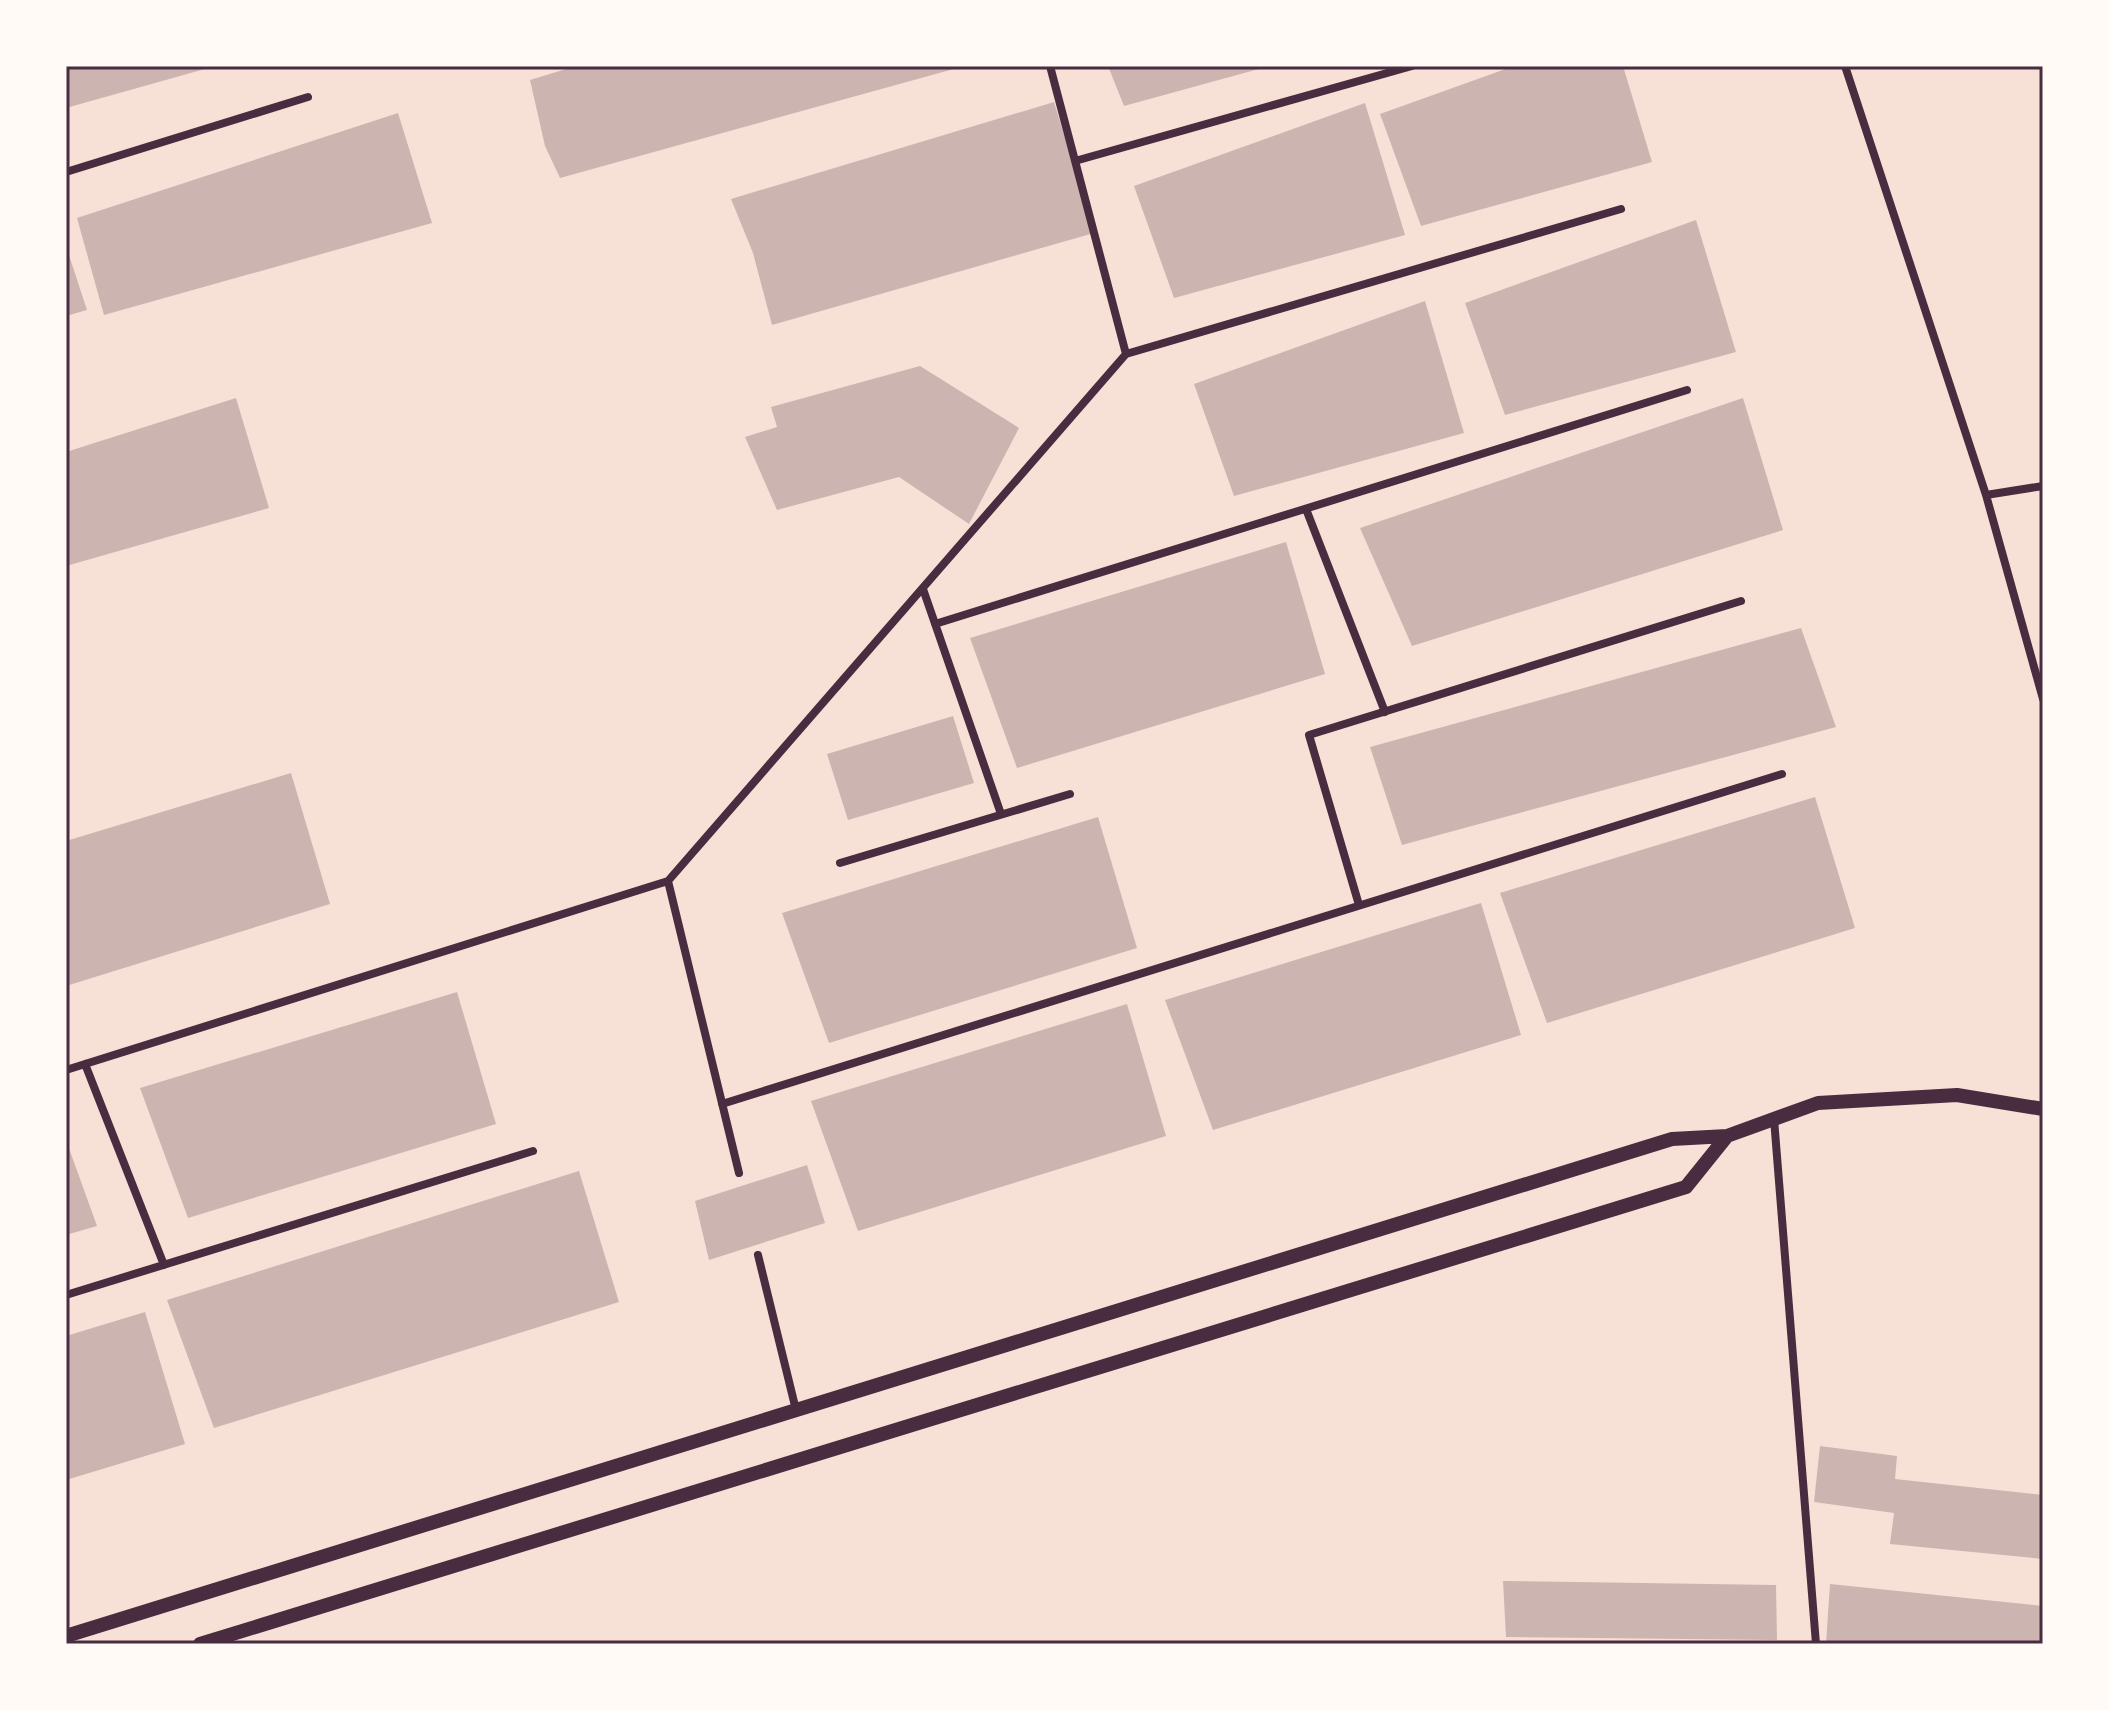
<svg xmlns="http://www.w3.org/2000/svg" width="2109" height="1710" font-family="'Crimson Pro',serif">
  <style>
    .building { fill: #ccb4b1 }
    .lines { fill: none; stroke-linecap: round; stroke-linejoin: round }
    .minor { stroke: #4a2c40; stroke-width: 8 }
    .tertiary { stroke: #4a2c40; stroke-width: 14 }
    .neatline { fill: none; stroke: #4a2c40; stroke-width: 3 }
  </style>
  <rect width="100%" height="100%" fill="#f7e1d7"/>
  <path class="building" d="M 66,66 L 212,66 L 212,67 L 66,108 Z
    M 576,66 L 961,66 L 961,67 L 560,178 L 545,146 L 530,80 Z
    M 1108,66 L 1266,66 L 1266,67 L 1124,106 Z
    M 1514,66 L 1623,66 L 1652,162 L 1421,226 L 1380,114 Z
    M 1054,102 L 1094,233 L 772,325 L 753,253 L 731,199 Z
    M 1365,103 L 1405,235 L 1174,298 L 1134,186 Z
    M 398,113 L 432,223 L 104,315 L 77,218 Z
    M 1696,220 L 1736,352 L 1505,415 L 1465,303 Z
    M 66,246 L 87,310 L 66,316 Z
    M 1425,301 L 1464,433 L 1234,496 L 1194,384 Z
    M 920,366 L 1019,428 L 969,524 L 899,477 L 777,510 L 745,437 L 777,427 L 771,407 Z
    M 236,398 L 269,508 L 66,566 L 66,452 Z
    M 1743,398 L 1783,530 L 1412,646 L 1360,528 Z
    M 1286,542 L 1325,674 L 1017,768 L 970,638 Z
    M 1801,628 L 1836,727 L 1402,845 L 1370,747 Z
    M 953,716 L 974,783 L 848,820 L 827,754 Z
    M 291,773 L 330,904 L 66,986 L 66,841 Z
    M 1815,797 L 1855,928 L 1547,1023 L 1500,893 Z
    M 1098,817 L 1137,948 L 829,1043 L 782,913 Z
    M 1481,903 L 1521,1035 L 1213,1130 L 1165,1000 Z
    M 457,992 L 496,1124 L 188,1218 L 140,1088 Z
    M 1127,1004 L 1166,1136 L 858,1231 L 811,1101 Z
    M 66,1140 L 97,1226 L 66,1235 Z
    M 807,1165 L 825,1223 L 709,1260 L 695,1201 Z
    M 579,1171 L 619,1302 L 214,1428 L 167,1300 Z
    M 145,1312 L 185,1444 L 66,1480 L 66,1336 Z
    M 1820,1446 L 1897,1456 L 1895,1479 L 2043,1495 L 2043,1559 L 1890,1544 L 1894,1513 L 1814,1502 Z
    M 1503,1581 L 1776,1585 L 1777,1640 L 1506,1637 Z
    M 1830,1584 L 2043,1606 L 2043,1644 L 1826,1644 Z"/>
  <g class="lines">
    <path class="minor" d="M 1845,66 L 1986,495 L 2043,699
      M 1075,161 L 1412,66
      M 66,172 L 308,97
      M 1126,354 L 1621,209
      M 1986,495 L 2043,486
      M 1306,509 L 1385,712
      M 923,589 L 1001,814
      M 935,624 L 1687,390
      M 840,863 L 1070,794
      M 1359,905 L 1309,735 L 1741,601
      M 85,1064 L 164,1265
      M 66,1070 L 668,881
      M 722,1104 L 1782,774
      M 1774,1119 L 1816,1644
      M 739,1173 L 668,881 L 1126,354 L 1050,66
      M 758,1255 L 796,1410
      M 66,1295 L 533,1151"/>
    <path class="tertiary" d="M 66,1636 L 1672,1139 L 1727,1136 L 1818,1103 L 1957,1095 L 2043,1109
      M 200,1644 L 1686,1187 L 1727,1136"/>
  </g>
  <rect width="2109" height="1710" fill="none" stroke="#fffaf5" stroke-width="136"/>
  <rect x="68" y="68" width="1973" height="1574" class="neatline"/>
</svg>
